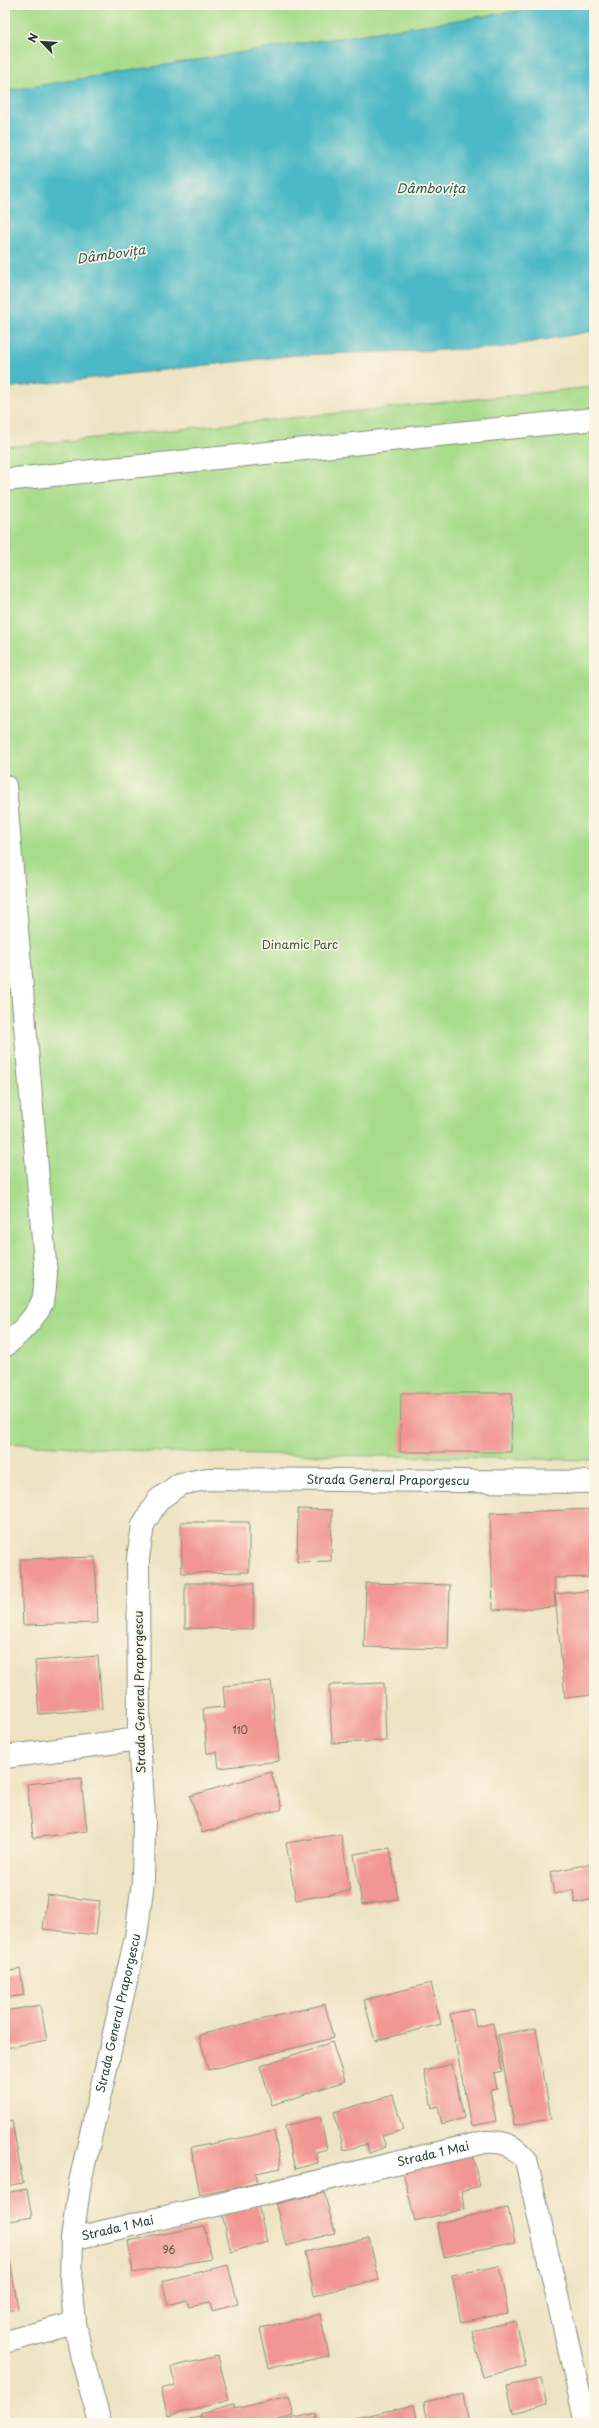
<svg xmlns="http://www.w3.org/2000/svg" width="599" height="2428" font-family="'Playpen Sans',sans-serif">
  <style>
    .green { fill: #a8dc8c; stroke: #648c60 }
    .water { fill: #4cb9c6; stroke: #367b7d }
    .building { fill: #f19692 }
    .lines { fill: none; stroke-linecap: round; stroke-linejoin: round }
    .minor-casing { stroke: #86907c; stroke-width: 24 }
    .minor { stroke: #fff; stroke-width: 22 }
    .labels { text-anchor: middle; stroke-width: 3.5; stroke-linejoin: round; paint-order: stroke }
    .number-label { font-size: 10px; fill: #54534c }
    .park-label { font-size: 12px; fill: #3a5d46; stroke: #fcf5e5 }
    .street-label { font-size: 12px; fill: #1f3d34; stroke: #fcf5e5 }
    .water-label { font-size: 13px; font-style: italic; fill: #2a5c58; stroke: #fcf5e5 }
  </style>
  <rect width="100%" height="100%" fill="#fcf5e5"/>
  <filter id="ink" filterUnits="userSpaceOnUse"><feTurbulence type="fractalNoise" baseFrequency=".025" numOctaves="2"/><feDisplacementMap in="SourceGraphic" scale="8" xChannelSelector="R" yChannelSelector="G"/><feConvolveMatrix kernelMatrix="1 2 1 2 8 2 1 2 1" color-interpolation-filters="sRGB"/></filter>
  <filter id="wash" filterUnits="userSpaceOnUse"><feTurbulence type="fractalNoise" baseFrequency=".012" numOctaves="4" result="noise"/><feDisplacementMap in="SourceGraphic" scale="16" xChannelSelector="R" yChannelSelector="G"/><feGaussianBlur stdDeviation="0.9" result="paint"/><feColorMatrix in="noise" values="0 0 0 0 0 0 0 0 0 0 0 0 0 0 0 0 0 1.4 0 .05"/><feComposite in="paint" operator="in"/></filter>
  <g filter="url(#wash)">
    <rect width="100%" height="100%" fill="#eee3c3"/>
    <path class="green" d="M 5,5 L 558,5 L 270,48 L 5,91 Z
      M 594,387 L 594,1460 L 161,1452 L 5,1443 L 5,447 Z"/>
    <path class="water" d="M 558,5 L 589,5 L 594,35 L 594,331 L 498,348 L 297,355 L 5,388 L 5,91 L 270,48 Z"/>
    <g id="blocks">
      <path class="building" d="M 401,1393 L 512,1393 L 511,1452 L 400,1452 Z
        M 298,1509 L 332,1510 L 331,1561 L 297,1562 Z
        M 594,1509 L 594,1577 L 554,1578 L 555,1607 L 493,1610 L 490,1513 Z
        M 181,1522 L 249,1522 L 249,1572 L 182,1573 Z
        M 95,1557 L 98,1623 L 23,1625 L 20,1559 Z
        M 185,1583 L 254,1583 L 253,1629 L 185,1628 Z
        M 366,1583 L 450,1585 L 448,1649 L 364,1647 Z
        M 594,1590 L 594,1695 L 565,1698 L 555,1594 Z
        M 98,1656 L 102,1709 L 39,1714 L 35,1661 Z
        M 271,1681 L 279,1761 L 219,1768 L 217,1752 L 207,1753 L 203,1709 L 225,1707 L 223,1686 Z
        M 384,1683 L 386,1741 L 332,1743 L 329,1685 Z
        M 271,1772 L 282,1809 L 202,1833 L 190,1796 Z
        M 81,1778 L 87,1831 L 33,1838 L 27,1784 Z
        M 341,1834 L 350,1891 L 296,1900 L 286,1843 Z
        M 390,1848 L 398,1899 L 362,1905 L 354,1854 Z
        M 594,1863 L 594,1899 L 575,1903 L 573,1890 L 554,1894 L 550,1872 Z
        M 47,1895 L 100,1901 L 96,1935 L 43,1929 Z
        M 20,1969 L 24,1995 L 5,1998 L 5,1972 Z
        M 431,1983 L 441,2024 L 375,2041 L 364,2000 Z
        M 325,2004 L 333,2038 L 208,2070 L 199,2035 Z
        M 40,2005 L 47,2040 L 5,2048 L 5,2011 Z
        M 473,2009 L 476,2027 L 493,2023 L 502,2071 L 494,2073 L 497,2089 L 490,2090 L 496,2121 L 471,2126 L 450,2014 Z
        M 536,2028 L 551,2119 L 514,2125 L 498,2035 Z
        M 332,2042 L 345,2081 L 272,2105 L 260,2066 Z
        M 452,2064 L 464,2118 L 442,2124 L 438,2106 L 432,2108 L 424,2071 Z
        M 393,2095 L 403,2130 L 382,2136 L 386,2147 L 369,2153 L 367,2144 L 344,2150 L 334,2112 Z
        M 320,2117 L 327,2149 L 316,2152 L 318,2163 L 295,2169 L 285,2126 Z
        M 12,2121 L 23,2183 L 5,2186 L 5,2123 Z
        M 274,2131 L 281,2168 L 256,2173 L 258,2183 L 200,2195 L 191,2148 Z
        M 472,2155 L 480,2186 L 461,2191 L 465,2209 L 415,2221 L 403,2172 Z
        M 27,2189 L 32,2217 L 5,2222 L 5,2193 Z
        M 324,2192 L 335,2233 L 286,2246 L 276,2204 Z
        M 258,2205 L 267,2242 L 231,2252 L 222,2214 Z
        M 508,2208 L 515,2242 L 444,2257 L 437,2223 Z
        M 204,2226 L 211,2259 L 133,2273 L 128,2241 Z
        M 369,2238 L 379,2280 L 314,2295 L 305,2252 Z
        M 10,2259 L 18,2309 L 5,2311 L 5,2260 Z
        M 228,2265 L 238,2304 L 212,2311 L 210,2303 L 189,2307 L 187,2300 L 168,2305 L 162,2281 Z
        M 499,2266 L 508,2313 L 461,2322 L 452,2275 Z
        M 320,2314 L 329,2356 L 269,2368 L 260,2328 Z
        M 515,2321 L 526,2366 L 483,2377 L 472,2331 Z
        M 218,2356 L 229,2400 L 168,2416 L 161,2389 L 175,2385 L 171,2367 Z
        M 541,2379 L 547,2404 L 513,2413 L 507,2386 Z
        M 463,2394 L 469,2423 L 428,2423 L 424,2402 Z
        M 289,2396 L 294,2416 L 267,2423 L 175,2423 L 201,2416 L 200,2414 L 234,2405 L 235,2409 Z
        M 414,2405 L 418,2423 L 352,2423 L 351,2419 Z
        M 316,2413 L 318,2423 L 278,2423 L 278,2422 Z"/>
    </g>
  </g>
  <g filter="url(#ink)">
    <use href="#blocks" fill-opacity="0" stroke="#86907c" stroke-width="1"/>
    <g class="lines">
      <defs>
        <g id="minor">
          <path d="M 5,480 L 594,419"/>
          <path d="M 5,786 L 46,1275 C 45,1283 45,1293 43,1300 C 36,1318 19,1334 5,1346"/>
          <path d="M 5,1757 L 139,1739"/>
          <path id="s1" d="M 72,2239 L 485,2142 C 505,2141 513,2145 526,2160 L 586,2423"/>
          <path d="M 5,2342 L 75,2323"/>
          <path id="s2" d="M 100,2423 L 81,2354 L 75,2323 L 71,2281 L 72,2239 L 80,2182 L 136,1937 L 143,1881 L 144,1818 L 139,1739 L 138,1558 L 143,1525 L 158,1500 L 180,1484 L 207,1479 L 594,1482"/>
        </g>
      </defs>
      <use href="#minor" class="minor-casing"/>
      <use href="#minor" class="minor"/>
    </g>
  </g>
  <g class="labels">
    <g class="number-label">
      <text x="240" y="1734">110</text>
      <text x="169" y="2254">96</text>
    </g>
    <g class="park-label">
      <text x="300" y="949">Dinamic Parc</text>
    </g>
    <g class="street-label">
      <text dy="4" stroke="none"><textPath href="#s2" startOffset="1174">Strada General Praporgescu</textPath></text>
      <text transform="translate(140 1692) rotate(-91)" y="4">Strada General Praporgescu</text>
      <text dy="4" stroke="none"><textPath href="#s2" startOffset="418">Strada General Praporgescu</textPath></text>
      <text dy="4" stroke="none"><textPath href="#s1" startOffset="371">Strada 1 Mai</textPath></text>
      <text dy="4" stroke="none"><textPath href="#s1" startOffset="47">Strada 1 Mai</textPath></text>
    </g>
    <g class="water-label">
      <text x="431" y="193">Dâmbovița</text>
      <text transform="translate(111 254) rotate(-8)" y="5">Dâmbovița</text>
    </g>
  </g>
  <rect width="599" height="2428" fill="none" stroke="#fcf5e5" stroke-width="20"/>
  <g transform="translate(42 42) rotate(295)" stroke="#fcf5e5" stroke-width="3" paint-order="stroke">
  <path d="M0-3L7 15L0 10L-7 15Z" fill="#1f3d34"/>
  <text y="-6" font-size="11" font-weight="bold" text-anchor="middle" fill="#1f3d34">N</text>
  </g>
</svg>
